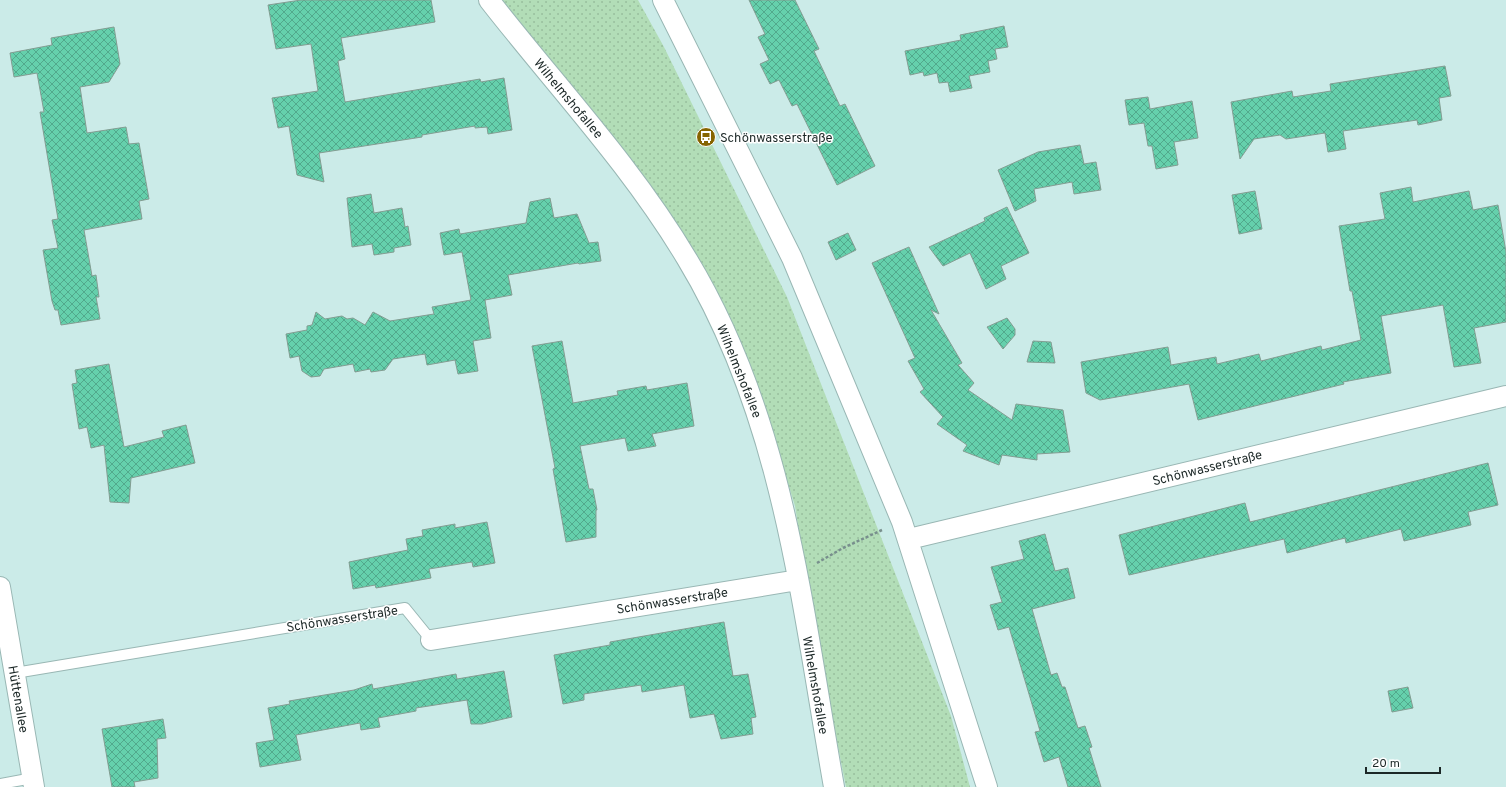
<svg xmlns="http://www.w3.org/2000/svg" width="1506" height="787" font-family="Overpass,sans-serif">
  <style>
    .grass { fill: url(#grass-dots) }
    .building { fill: url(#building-cross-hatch); stroke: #839d92 }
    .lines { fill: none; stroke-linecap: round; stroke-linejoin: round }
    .service-casing { stroke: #99b7b4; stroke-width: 12 }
    .minor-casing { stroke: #99b7b4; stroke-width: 22 }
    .path { stroke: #788f8d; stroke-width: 2.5; stroke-dasharray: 3 2; stroke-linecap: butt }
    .service { stroke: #fff; stroke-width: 10 }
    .minor { stroke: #fff; stroke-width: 20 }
    .labels { text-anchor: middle; stroke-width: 3; stroke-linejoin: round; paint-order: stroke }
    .street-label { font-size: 13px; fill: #1c2827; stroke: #fff }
    .poi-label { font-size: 13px; fill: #1c2827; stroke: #fff; text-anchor: start }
  </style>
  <defs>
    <pattern id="grass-dots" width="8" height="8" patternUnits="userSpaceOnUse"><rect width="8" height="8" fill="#b2ddb7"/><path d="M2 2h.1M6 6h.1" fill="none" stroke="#98be9d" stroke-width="1.8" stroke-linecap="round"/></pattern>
    <pattern id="building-cross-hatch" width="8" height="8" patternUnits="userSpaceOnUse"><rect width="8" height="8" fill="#65d0ac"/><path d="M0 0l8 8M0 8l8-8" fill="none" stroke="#52a98c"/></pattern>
  </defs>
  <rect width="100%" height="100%" fill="#cbebe8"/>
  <path class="grass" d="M 502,0 L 638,0 L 664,47 L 787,297 L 951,716 L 970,787 L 846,787 L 813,621 L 795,506 L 766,412 L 740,343 L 669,212 L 599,120 Z"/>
  <path class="building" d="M 301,0 L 431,0 L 435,22 L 341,38 L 345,59 L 338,61 L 345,102 L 480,79 L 481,82 L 504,78 L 512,130 L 488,134 L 487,127 L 475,128 L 475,126 L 422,135 L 422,137 L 319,153 L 324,182 L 297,175 L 289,126 L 278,128 L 272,98 L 318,91 L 311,44 L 276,49 L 268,5 Z
    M 749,0 L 795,0 L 819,49 L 814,51 L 840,106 L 845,104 L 875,166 L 837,185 L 797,104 L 792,106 L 779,80 L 770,84 L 760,64 L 769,60 L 758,37 L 765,34 Z
    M 1004,26 L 1008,47 L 995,49 L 997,59 L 988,61 L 990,72 L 969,76 L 972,88 L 950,92 L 948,82 L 939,83 L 937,73 L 924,76 L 923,72 L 910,75 L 905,51 L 961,40 L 960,35 Z
    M 114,27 L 120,64 L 109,82 L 80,87 L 87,133 L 126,127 L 129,144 L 139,143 L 149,199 L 139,201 L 142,219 L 84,230 L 92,276 L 96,275 L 99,297 L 96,297 L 100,319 L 61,325 L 58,310 L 55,310 L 52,301 L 43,250 L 58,248 L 52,220 L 58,219 L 40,112 L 44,112 L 37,73 L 14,77 L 10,53 L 52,45 L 51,38 Z
    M 1445,66 L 1451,96 L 1439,98 L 1442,120 L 1418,125 L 1417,120 L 1343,131 L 1346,149 L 1328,152 L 1325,133 L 1286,139 L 1280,135 L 1254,139 L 1240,159 L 1231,102 L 1292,91 L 1293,97 L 1331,91 L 1330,84 Z
    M 1148,97 L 1150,109 L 1192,101 L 1198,138 L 1174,142 L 1178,165 L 1156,169 L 1152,146 L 1148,146 L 1144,123 L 1129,125 L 1125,100 Z
    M 1080,145 L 1084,164 L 1096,162 L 1101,190 L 1074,194 L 1072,182 L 1034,189 L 1036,201 L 1015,211 L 998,170 L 1038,152 Z
    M 1411,187 L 1413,202 L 1469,191 L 1473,210 L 1498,205 L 1506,252 L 1506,322 L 1474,328 L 1481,363 L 1454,367 L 1443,305 L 1381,316 L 1391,373 L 1343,382 L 1344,384 L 1198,420 L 1189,384 L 1100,400 L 1086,393 L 1081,362 L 1168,347 L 1171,365 L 1216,357 L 1217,364 L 1259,354 L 1261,361 L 1321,346 L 1322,350 L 1361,340 L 1352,291 L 1350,291 L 1339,226 L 1385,219 L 1380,193 Z
    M 1255,191 L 1262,229 L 1239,234 L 1232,195 Z
    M 371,194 L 374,213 L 402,208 L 405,227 L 408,226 L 411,245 L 394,248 L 394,252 L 374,255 L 372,244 L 352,247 L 347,198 Z
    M 550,198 L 554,218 L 577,214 L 589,243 L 598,242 L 601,261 L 579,264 L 578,263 L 508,275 L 512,295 L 485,300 L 491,338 L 473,341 L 478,371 L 458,374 L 455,360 L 427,365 L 425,354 L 393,359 L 385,370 L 371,372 L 370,369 L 355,372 L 353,364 L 324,369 L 320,376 L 311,377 L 302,371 L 299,356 L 290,358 L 286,334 L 307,330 L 307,326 L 312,325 L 316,312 L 325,319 L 342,316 L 347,319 L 353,318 L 365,325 L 373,312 L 390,321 L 434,314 L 432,307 L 471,300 L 462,252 L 444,255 L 440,233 L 459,229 L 460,234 L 526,223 L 530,202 Z
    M 1007,207 L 1029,253 L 1001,266 L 1006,279 L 986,289 L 970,253 L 943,266 L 929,247 L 985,221 L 984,218 Z
    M 848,233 L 856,250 L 836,260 L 828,242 Z
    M 909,247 L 939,314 L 931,310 L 962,363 L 958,365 L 974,383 L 968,390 L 1012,420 L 1016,404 L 1063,410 L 1070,452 L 1037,454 L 1037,460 L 1002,455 L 999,465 L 963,451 L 967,445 L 937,424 L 943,417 L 920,392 L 924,389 L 908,361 L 915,358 L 872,263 Z
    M 1007,318 L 1015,329 L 1015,335 L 1003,349 L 987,327 Z
    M 562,341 L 573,403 L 618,395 L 617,391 L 646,386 L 647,390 L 687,383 L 694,426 L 652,434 L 656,446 L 628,451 L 625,438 L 580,446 L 589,489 L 593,489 L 597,510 L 596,510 L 596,537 L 566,542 L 553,469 L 555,468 L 532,346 Z
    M 1033,341 L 1051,342 L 1055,363 L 1027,362 Z
    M 109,364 L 124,447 L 164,437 L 162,431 L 186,425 L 195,463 L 131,478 L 129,503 L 110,502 L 104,445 L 91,448 L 87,427 L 79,429 L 72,384 L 77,383 L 75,370 Z
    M 1488,463 L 1498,505 L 1468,512 L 1471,525 L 1404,541 L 1401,529 L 1346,543 L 1345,538 L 1287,553 L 1284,539 L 1129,575 L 1119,535 L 1245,503 L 1250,522 Z
    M 487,522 L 495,563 L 473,567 L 472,562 L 429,569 L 431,578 L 376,588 L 375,585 L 353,589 L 349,562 L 408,550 L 406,539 L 423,536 L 422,530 L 455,524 L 455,528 Z
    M 1045,534 L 1055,571 L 1068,568 L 1075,598 L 1032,609 L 1051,675 L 1057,673 L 1062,687 L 1065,687 L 1078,728 L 1085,726 L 1092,747 L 1089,748 L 1101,787 L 1068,787 L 1059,757 L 1044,762 L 1035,732 L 1040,731 L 1009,627 L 998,630 L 990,605 L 1002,602 L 991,567 L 1024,559 L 1019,541 Z
    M 724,622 L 733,676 L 748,674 L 756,717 L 751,718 L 753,734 L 721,739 L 714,714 L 690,718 L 684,685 L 642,692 L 641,685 L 584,694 L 584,700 L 563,704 L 554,655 L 610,645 L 610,642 Z
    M 504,671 L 512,717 L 482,724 L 471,724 L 467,700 L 416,708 L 416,711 L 378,718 L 380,727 L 361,730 L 360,723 L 296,735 L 301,760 L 260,767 L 256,743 L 274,740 L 268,708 L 290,704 L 289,701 L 354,690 L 372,684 L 373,689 L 456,674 L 457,679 Z
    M 1408,687 L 1413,708 L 1392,712 L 1388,691 Z
    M 163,719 L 166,738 L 157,739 L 158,778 L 134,782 L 135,787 L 112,787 L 102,729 Z"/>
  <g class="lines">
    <defs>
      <path id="service" d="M 15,673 L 405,608 L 431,640
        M 0,784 L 33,778"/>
      <path id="minor" d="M 489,0 C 556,86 631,165 687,259 C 784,419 802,607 834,787
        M 663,0 L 792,258 L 902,522 L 987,787
        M 909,539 L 1506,396
        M 0,587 L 34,787
        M 431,640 L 798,580"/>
    </defs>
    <use href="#service" class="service-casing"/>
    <use href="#minor" class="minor-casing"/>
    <path class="path" d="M 817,563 L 843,548 L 882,530"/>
    <use href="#service" class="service"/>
    <use href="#minor" class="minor"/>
  </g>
  <defs>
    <symbol id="bus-disc" viewBox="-11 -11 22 22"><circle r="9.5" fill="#866400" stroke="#fff"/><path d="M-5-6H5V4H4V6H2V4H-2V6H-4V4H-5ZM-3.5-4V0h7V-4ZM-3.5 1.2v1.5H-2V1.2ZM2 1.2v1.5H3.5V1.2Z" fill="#fff"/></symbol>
  </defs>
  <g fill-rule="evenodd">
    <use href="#bus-disc" x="695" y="126" width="22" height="22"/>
  </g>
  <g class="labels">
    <g class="street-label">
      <text transform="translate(569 98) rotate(50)" y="5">Wilhelmshofallee</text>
      <text transform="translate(740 371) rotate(68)" y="5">Wilhelmshofallee</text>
      <text transform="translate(1207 467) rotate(-14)" y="5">Schönwasserstraße</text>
      <text transform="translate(672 600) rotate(-9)" y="5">Schönwasserstraße</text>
      <text transform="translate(342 618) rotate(-9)" y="5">Schönwasserstraße</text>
      <text transform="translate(816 685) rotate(80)" y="5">Wilhelmshofallee</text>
      <text transform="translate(19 699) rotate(80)" y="5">Hüttenallee</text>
    </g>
    <g class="poi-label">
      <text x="720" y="142">Schönwasserstraße</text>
    </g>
  </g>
  <path d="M1366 767v6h74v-6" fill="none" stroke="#1c2827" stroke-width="2"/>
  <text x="1372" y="767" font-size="12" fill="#1c2827" stroke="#ffffff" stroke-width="3" paint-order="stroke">20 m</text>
</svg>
